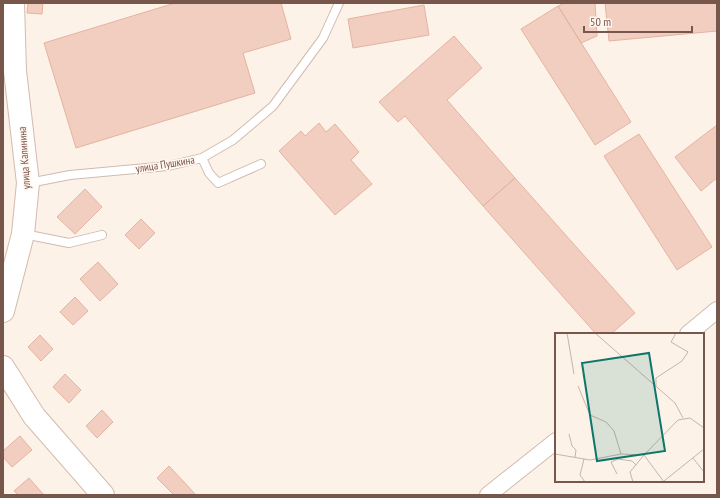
<svg xmlns="http://www.w3.org/2000/svg" width="720" height="498" font-family="'PT Sans Narrow',sans-serif">
  <style>
    .building { fill: #f2cec0; stroke: #e5b3a0 }
    .lines { fill: none; stroke-linecap: round; stroke-linejoin: round }
    .service-casing { stroke: #d1bbb0; stroke-width: 10 }
    .minor-casing { stroke: #d1bbb0; stroke-width: 18 }
    .secondary-casing { stroke: #d4bbae; stroke-width: 24 }
    .service { stroke: #fff; stroke-width: 8 }
    .minor { stroke: #fff; stroke-width: 16 }
    .secondary { stroke: #fff; stroke-width: 22 }
    .labels { text-anchor: middle; stroke-width: 3; stroke-linejoin: round; paint-order: stroke }
    .street-label { font-size: 11px; fill: #77564c; stroke: #fff7ef }
    .inset-road { fill: none; stroke: #c7b4aa; stroke-width: 1 }
    .view { fill: #0f766e; fill-opacity: 0.15; stroke: #0f766e; stroke-width: 2 }
    .inset-edge { fill: none; stroke: #77564c; stroke-width: 2 }
  </style>
  <rect width="100%" height="100%" fill="#fdf2e8"/>
  <path class="building" d="M 28,3 L 43,3 L 42,14 L 27,13 Z
    M 175,3 L 281,3 L 291,39 L 243,53 L 255,93 L 76,148 L 44,43 Z
    M 565,3 L 595,3 L 597,36 L 581,43 L 558,6 Z
    M 605,3 L 717,3 L 717,31 L 609,41 Z
    M 424,5 L 429,35 L 353,48 L 348,19 Z
    M 558,6 L 631,122 L 595,145 L 521,29 Z
    M 454,36 L 482,68 L 447,100 L 515,178 L 483,206 L 405,116 L 398,122 L 379,102 Z
    M 319,123 L 326,132 L 335,124 L 359,152 L 351,160 L 372,184 L 335,215 L 279,151 L 301,131 L 305,136 Z
    M 717,125 L 717,178 L 701,191 L 675,157 Z
    M 639,134 L 712,247 L 677,270 L 604,156 Z
    M 515,178 L 635,313 L 611,334 L 596,334 L 483,206 Z
    M 85,189 L 102,207 L 75,234 L 57,217 Z
    M 141,219 L 155,233 L 139,249 L 125,235 Z
    M 98,262 L 118,284 L 100,301 L 80,279 Z
    M 75,297 L 88,311 L 73,325 L 60,312 Z
    M 40,335 L 53,349 L 41,361 L 28,347 Z
    M 65,374 L 81,390 L 69,403 L 53,387 Z
    M 102,410 L 113,422 L 97,438 L 86,426 Z
    M 20,436 L 32,450 L 12,467 L 3,457 L 3,451 Z
    M 169,466 L 196,495 L 174,495 L 157,478 Z
    M 29,478 L 44,495 L 18,495 L 14,491 Z"/>
  <g class="lines">
    <defs>
      <path id="service" d="M 202,158 L 209,173 L 218,183 L 261,164
        M 29,183 L 70,175 L 168,166 L 202,158 L 233,140 L 273,106 L 323,38 L 339,3
        M 24,234 L 69,243 L 102,235"/>
      <path id="minor" d="M 688,334 L 717,310
        M 488,495 L 556,441"/>
      <path id="secondary" d="M 3,311 L 23,234 L 28,183 L 15,71 L 13,3
        M 3,367 L 34,416 L 103,495"/>
    </defs>
    <use href="#service" class="service-casing"/>
    <use href="#minor" class="minor-casing"/>
    <use href="#secondary" class="secondary-casing"/>
    <use href="#service" class="service"/>
    <use href="#minor" class="minor"/>
    <use href="#secondary" class="secondary"/>
  </g>
  <g class="labels">
    <g class="street-label">
      <text transform="translate(24 158) rotate(-94)" y="4">улица Калинина</text>
      <text transform="translate(165 164) rotate(-9)" y="4">улица Пушкина</text>
    </g>
  </g>
  <g transform="translate(555 333)">
    <rect width="149" height="149" fill="#fdf2e8"/>
    <path class="inset-road" d="M 12,0 L 19,41M 40,0 L 120,70 L 128,85M 23,53 L 35,82 L 51,89 L 59,98 L 66,121M 101,53 L 101,45 L 127,28 L 133,19 L 116,9 L 121,0M 14,101 L 17,113 L 21,117 L 20,124M 0,121 L 35,127 L 66,121 L 89,122 L 123,87 L 135,85 L 149,95M 89,122 L 109,149M 138,125 L 149,139M 29,126 L 25,142 L 30,149M 62,141 L 56,129 L 63,126 L 77,128 L 81,132M 109,148 L 149,116M 78,149 L 75,139 L 89,122"/>
    <path class="view" d="M 94,20 L 110,118 L 42,128 L 27,30 Z"/>
    <rect width="149" height="149" class="inset-edge"/>
  </g>
  <rect width="720" height="498" fill="none" stroke="#77564c" stroke-width="8"/>
  <path d="M584 26v6h108v-6" fill="none" stroke="#77564c" stroke-width="2"/>
  <text x="590" y="26" font-size="12" fill="#77564c" stroke="#fff7ef" stroke-width="3" paint-order="stroke">50 m</text>
</svg>
